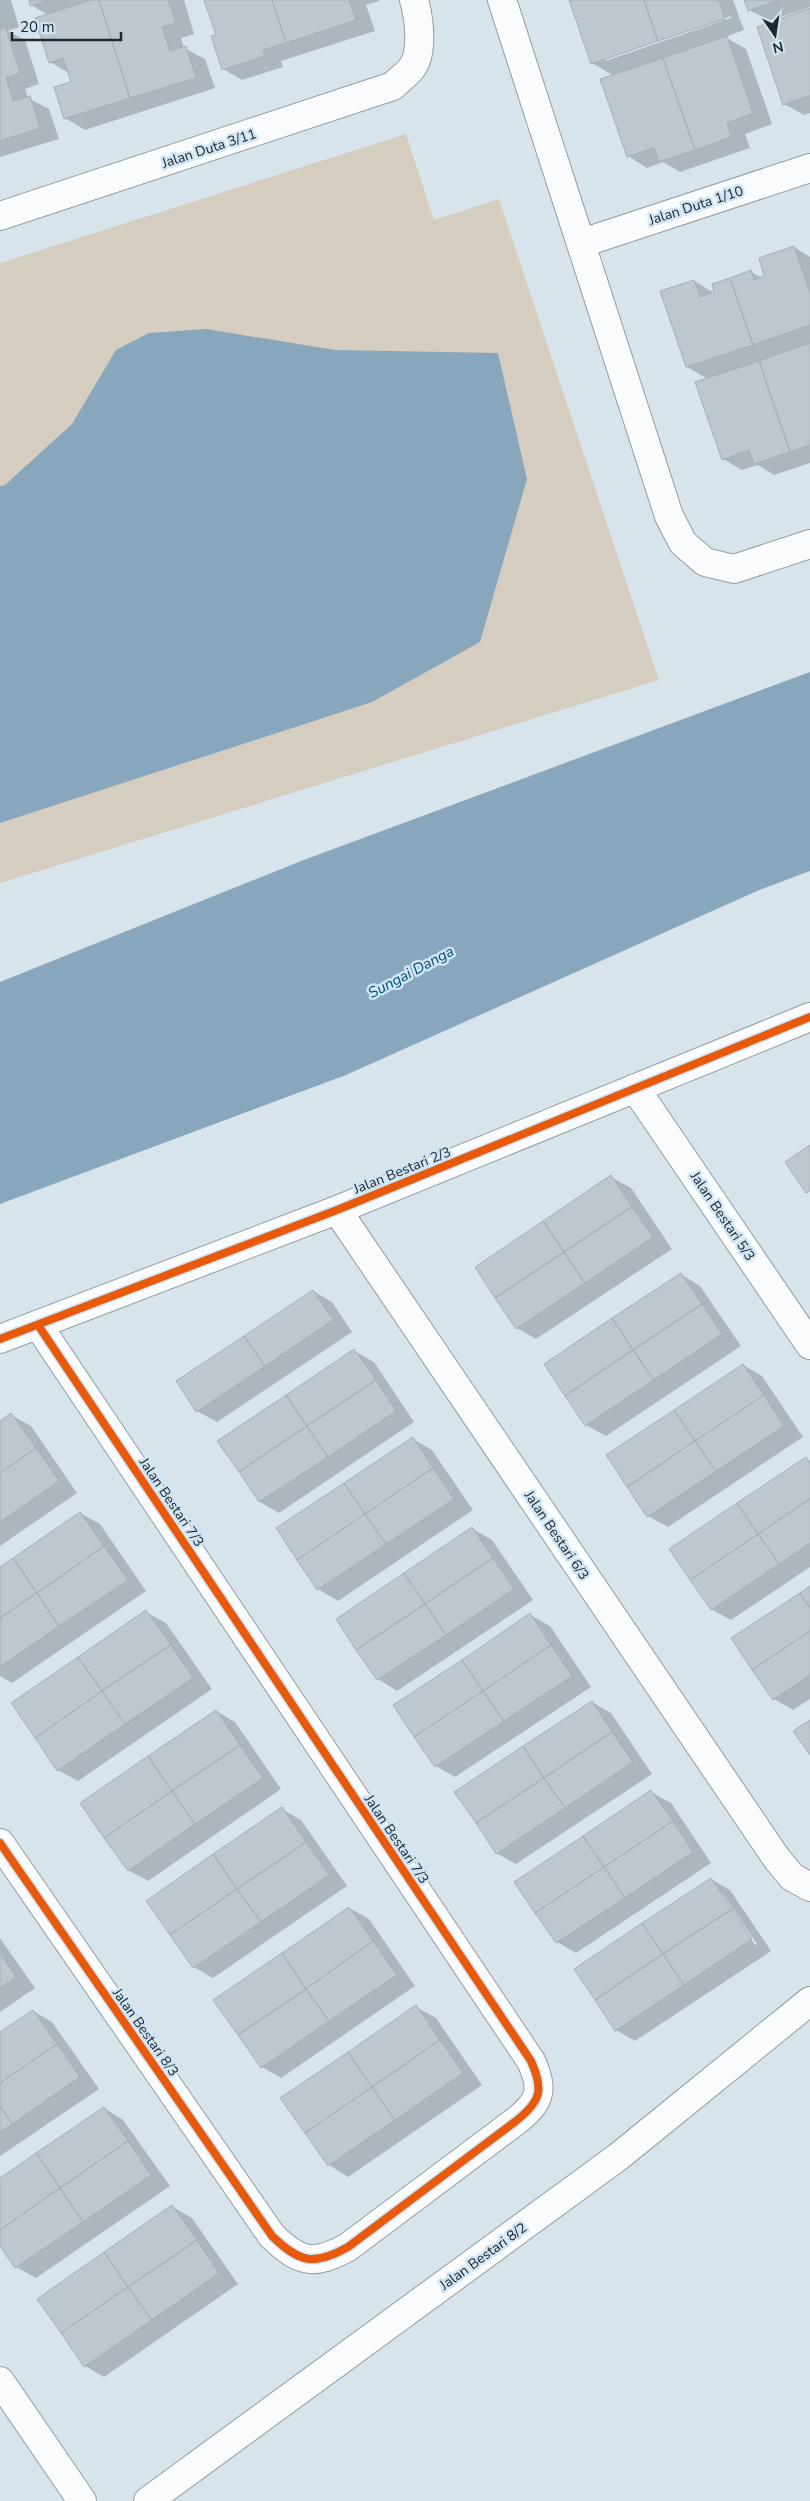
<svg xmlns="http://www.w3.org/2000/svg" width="810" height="2501" font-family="'Nunito Sans',sans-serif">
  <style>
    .green { fill: #d6cdc1 }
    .water { fill: #88a7bc }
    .shadow { fill: #0003; fill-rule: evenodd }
    .building { fill: #bec7ce; stroke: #a6afb5 }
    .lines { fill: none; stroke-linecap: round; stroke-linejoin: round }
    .street-casing { stroke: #949da3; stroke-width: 30 }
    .street { stroke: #f9fbfc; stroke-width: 28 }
    .cycleway-casing { stroke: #d0e5f4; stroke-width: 11 }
    .cycleway { stroke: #e8590c; stroke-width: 8 }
    .labels { text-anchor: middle; stroke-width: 5; stroke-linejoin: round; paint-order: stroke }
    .street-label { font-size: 14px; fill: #20282d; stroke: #d0e5f4 }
    .water-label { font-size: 15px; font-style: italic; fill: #024c72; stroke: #d0e5f4 }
  </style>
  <rect width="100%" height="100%" fill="#d8e4ec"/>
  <path class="green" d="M 406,134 L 434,220 L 499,199 L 659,680 L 0,883 L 0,263 Z"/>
  <path class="water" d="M 206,329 L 335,350 L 498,353 L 527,479 L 480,642 L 372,702 L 0,823 L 0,486 L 5,485 L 72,424 L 116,350 L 149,333 Z
    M 810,672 L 810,871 L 757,891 L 346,1075 L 0,1204 L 0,982 L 301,861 Z"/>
  <path class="shadow" d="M 0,0 L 11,0 L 19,27 L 8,31 L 25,40 L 39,84 L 25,89 L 28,98 L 49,109 L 59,139 L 0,157 Z
    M 30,0 L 184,0 L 194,34 L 181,38 L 184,48 L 205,59 L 215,88 L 85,130 L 65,118 L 72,83 L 69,73 L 50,62 L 48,15 L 31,5 Z
    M 205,0 L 379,0 L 379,1 L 366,5 L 375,31 L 281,61 L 283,67 L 242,80 L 223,69 L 217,36 Z
    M 570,0 L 733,0 L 744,30 L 725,37 L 746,49 L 772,124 L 745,134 L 750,148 L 680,172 L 663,162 L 647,168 L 628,156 L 614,76 L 592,63 ZM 731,16 L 731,18 L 605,61 L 605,58 Z
    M 746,0 L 810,0 L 810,7 L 769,21 L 749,10 Z
    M 810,10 L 810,113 L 804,115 L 784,104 Z
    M 794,247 L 810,257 L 810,463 L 774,475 L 758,465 L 742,470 L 723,459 L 708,379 L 687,367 L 694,281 L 716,294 L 751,272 L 762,278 L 766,277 Z
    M 611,1177 L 631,1188 L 672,1249 L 536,1339 L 517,1328 Z
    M 681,1274 L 700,1286 L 741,1346 L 606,1436 L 586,1425 Z
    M 313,1291 L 332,1302 L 352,1332 L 217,1422 L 197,1411 Z
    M 354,1351 L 374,1362 L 414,1422 L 279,1513 L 260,1502 L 219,1441 Z
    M 743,1365 L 762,1376 L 803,1437 L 668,1527 L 648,1516 Z
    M 11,1415 L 31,1426 L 77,1493 L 0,1546 L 0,1423 Z
    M 413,1439 L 432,1450 L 473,1510 L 338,1601 L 318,1589 L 277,1529 Z
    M 806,1459 L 810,1461 L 810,1567 L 731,1620 L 711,1609 Z
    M 80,1513 L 100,1524 L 146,1591 L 12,1683 L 0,1676 L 0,1568 Z
    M 473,1529 L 492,1540 L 533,1600 L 397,1691 L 378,1679 L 337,1619 Z
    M 810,1587 L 810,1699 L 793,1710 L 774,1699 Z
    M 146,1612 L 166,1623 L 212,1689 L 78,1781 L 58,1770 Z
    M 530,1615 L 550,1626 L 591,1687 L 455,1777 L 436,1766 Z
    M 592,1702 L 611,1713 L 652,1774 L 516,1864 L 496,1853 Z
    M 216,1711 L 235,1722 L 281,1789 L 148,1881 L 128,1870 Z
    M 651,1792 L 671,1803 L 711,1863 L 576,1953 L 557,1942 Z
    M 282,1809 L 301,1820 L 347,1886 L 213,1978 L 194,1967 Z
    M 711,1879 L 730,1890 L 771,1951 L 635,2041 L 616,2030 ZM 720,1894 L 723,1894 L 757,1944 L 755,1945 Z
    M 349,1908 L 369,1919 L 415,1986 L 281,2078 L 262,2067 Z
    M 0,1938 L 35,1988 L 0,2012 Z
    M 416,2007 L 436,2018 L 482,2085 L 348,2177 L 329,2165 Z
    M 33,2011 L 52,2022 L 99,2089 L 0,2156 L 0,2034 Z
    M 104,2108 L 123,2120 L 170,2186 L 36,2278 L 16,2267 L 0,2244 L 0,2180 Z
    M 173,2207 L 192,2218 L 238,2284 L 104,2377 L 85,2366 Z"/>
  <path class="building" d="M 29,0 L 49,0 L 30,6 Z
    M 91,0 L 99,0 L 130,98 L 64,119 L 54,87 L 71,82 L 63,58 L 49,63 L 35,18 Z
    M 99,0 L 168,0 L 176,23 L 162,27 L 170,51 L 186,46 L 196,78 L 130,98 Z
    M 204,0 L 272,0 L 286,43 L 263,50 L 265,56 L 222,70 L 211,36 L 216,35 Z
    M 272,0 L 349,0 L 356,20 L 286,43 Z
    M 569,0 L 644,0 L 658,41 L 591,64 Z
    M 644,0 L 719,0 L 725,19 L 658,41 Z
    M 744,0 L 779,0 L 748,11 Z
    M 810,8 L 810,95 L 783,105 L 757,27 Z
    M 6,28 L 20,73 L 6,78 L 13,101 L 30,96 L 40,128 L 0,141 L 0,29 Z
    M 727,36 L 753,113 L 727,123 L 731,137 L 695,150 L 663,58 Z
    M 663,58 L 695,150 L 659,162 L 654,148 L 627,157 L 600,79 Z
    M 794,246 L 810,293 L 810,325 L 753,345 L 730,278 L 751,270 L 754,280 L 764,276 L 759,258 Z
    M 730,278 L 753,345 L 686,367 L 660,291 L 694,280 L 700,297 L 714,292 L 712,284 Z
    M 810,343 L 810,445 L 790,452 L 759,361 Z
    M 759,361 L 790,452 L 754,464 L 749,450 L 722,460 L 695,382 Z
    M 810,1145 L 810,1191 L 806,1193 L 785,1162 Z
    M 611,1175 L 632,1207 L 564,1252 L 543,1221 Z
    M 632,1207 L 653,1237 L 585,1283 L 564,1252 Z
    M 543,1221 L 564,1252 L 495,1298 L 475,1267 Z
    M 564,1252 L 585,1283 L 516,1329 L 495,1298 Z
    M 681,1273 L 702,1304 L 633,1350 L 612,1318 Z
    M 313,1290 L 333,1320 L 265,1366 L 244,1336 Z
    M 702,1304 L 722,1334 L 654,1380 L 633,1350 Z
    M 612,1318 L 633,1350 L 565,1396 L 544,1364 Z
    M 244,1336 L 265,1366 L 196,1412 L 176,1381 Z
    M 354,1349 L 376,1380 L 307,1426 L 286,1395 Z
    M 633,1350 L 654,1380 L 585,1426 L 565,1396 Z
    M 743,1364 L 764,1395 L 695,1441 L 674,1410 Z
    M 376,1380 L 396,1411 L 328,1457 L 307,1426 Z
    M 286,1395 L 307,1426 L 239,1472 L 217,1441 Z
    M 764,1395 L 784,1426 L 716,1471 L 695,1441 Z
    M 674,1410 L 695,1441 L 627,1487 L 606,1455 Z
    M 11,1413 L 36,1448 L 0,1473 L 0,1421 Z
    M 307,1426 L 328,1457 L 259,1502 L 239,1472 Z
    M 413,1437 L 433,1468 L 365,1514 L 344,1483 Z
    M 695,1441 L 716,1471 L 647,1517 L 627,1487 Z
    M 36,1448 L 59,1481 L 0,1522 L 0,1473 Z
    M 806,1457 L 810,1463 L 810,1499 L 758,1534 L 737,1503 Z
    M 433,1468 L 454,1499 L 386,1544 L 365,1514 Z
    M 344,1483 L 365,1514 L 297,1560 L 276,1528 Z
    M 810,1499 L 810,1543 L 779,1564 L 758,1534 Z
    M 737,1503 L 758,1534 L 690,1580 L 669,1549 Z
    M 80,1512 L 104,1546 L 37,1593 L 13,1558 Z
    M 365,1514 L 386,1544 L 317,1590 L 297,1560 Z
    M 472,1527 L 493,1558 L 425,1604 L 404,1573 Z
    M 758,1534 L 779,1564 L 711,1610 L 690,1580 Z
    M 104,1546 L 128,1580 L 59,1626 L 37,1593 Z
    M 13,1558 L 37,1593 L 0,1618 L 0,1567 Z
    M 493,1558 L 514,1589 L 446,1635 L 425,1604 Z
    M 404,1573 L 425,1604 L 356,1650 L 336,1619 Z
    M 810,1586 L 810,1608 L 800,1593 Z
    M 37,1593 L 59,1626 L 0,1667 L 0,1618 Z
    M 800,1593 L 810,1608 L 810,1631 L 752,1670 L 731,1638 Z
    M 425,1604 L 446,1635 L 377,1680 L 356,1650 Z
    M 146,1610 L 171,1645 L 102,1691 L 78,1657 Z
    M 530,1613 L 551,1645 L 483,1691 L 462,1660 Z
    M 810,1631 L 810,1675 L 773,1700 L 752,1670 Z
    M 171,1645 L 193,1678 L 125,1724 L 102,1691 Z
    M 551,1645 L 572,1676 L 504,1721 L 483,1691 Z
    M 78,1657 L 102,1691 L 35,1738 L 11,1703 Z
    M 462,1660 L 483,1691 L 414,1737 L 393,1705 Z
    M 102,1691 L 125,1724 L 57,1771 L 35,1738 Z
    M 483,1691 L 504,1721 L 435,1767 L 414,1737 Z
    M 592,1701 L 612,1732 L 544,1778 L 523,1746 Z
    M 216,1710 L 240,1745 L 172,1791 L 148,1756 Z
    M 810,1720 L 810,1755 L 793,1731 Z
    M 612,1732 L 633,1762 L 565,1808 L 544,1778 Z
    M 240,1745 L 263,1778 L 195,1824 L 172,1791 Z
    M 523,1746 L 544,1778 L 476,1823 L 454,1792 Z
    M 148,1756 L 172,1791 L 104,1838 L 80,1803 Z
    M 544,1778 L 565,1808 L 496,1854 L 476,1823 Z
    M 651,1790 L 673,1821 L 604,1867 L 583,1836 Z
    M 172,1791 L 195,1824 L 128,1871 L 104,1838 Z
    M 282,1807 L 306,1842 L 237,1889 L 213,1854 Z
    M 673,1821 L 693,1852 L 625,1898 L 604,1867 Z
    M 583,1836 L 604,1867 L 535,1913 L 514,1882 Z
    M 306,1842 L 329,1875 L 261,1922 L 237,1889 Z
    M 213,1854 L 237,1889 L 170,1935 L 146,1901 Z
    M 604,1867 L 625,1898 L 556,1943 L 535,1913 Z
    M 711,1878 L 732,1909 L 663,1954 L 642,1923 Z
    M 237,1889 L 261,1922 L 193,1968 L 170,1935 Z
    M 349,1907 L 373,1941 L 306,1989 L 282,1953 Z
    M 732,1909 L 752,1939 L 684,1985 L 663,1954 Z
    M 642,1923 L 663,1954 L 595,2000 L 574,1969 Z
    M 373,1941 L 397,1975 L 329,2021 L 306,1989 Z
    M 0,1953 L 16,1977 L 0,1988 Z
    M 282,1953 L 306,1989 L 238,2035 L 213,2000 Z
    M 663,1954 L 684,1985 L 615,2031 L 595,2000 Z
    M 306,1989 L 329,2021 L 261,2068 L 238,2035 Z
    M 416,2005 L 440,2040 L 372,2087 L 348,2052 Z
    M 33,2010 L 57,2044 L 0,2083 L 0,2032 Z
    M 440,2040 L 463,2073 L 395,2120 L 372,2087 Z
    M 57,2044 L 80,2077 L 12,2124 L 0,2106 L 0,2083 Z
    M 348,2052 L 372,2087 L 305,2133 L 280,2098 Z
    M 372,2087 L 395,2120 L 328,2166 L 305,2133 Z
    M 0,2106 L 12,2124 L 0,2132 Z
    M 104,2107 L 128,2141 L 60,2188 L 36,2153 Z
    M 128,2141 L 151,2175 L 83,2222 L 60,2188 Z
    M 36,2153 L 60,2188 L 0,2230 L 0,2178 Z
    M 60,2188 L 83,2222 L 15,2268 L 0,2246 L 0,2230 Z
    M 172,2205 L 197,2240 L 128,2287 L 104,2252 Z
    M 197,2240 L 219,2273 L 152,2320 L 128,2287 Z
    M 104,2252 L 128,2287 L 61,2333 L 37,2299 Z
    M 128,2287 L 152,2320 L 84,2367 L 61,2333 Z"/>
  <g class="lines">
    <defs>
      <path id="street" d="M 502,0 L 669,516 L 683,543 L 705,562 L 734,569 L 810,544
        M 0,216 L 393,86 C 399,80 406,75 411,69 C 424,54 419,18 414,0
        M 582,243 L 810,168
        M 635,1088 L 810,1345
        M 337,1210 L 777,1859 L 792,1877 L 810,1887
        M 0,1339 L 337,1210 L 810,1017
        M 0,1843 L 272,2236 C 300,2263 314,2266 348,2247 L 516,2121 C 541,2101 544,2090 531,2061 L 38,1325
        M 0,2381 L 82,2501
        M 148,2501 L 618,2157 L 810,2001"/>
    </defs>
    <use href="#street" class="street-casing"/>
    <use href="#street" class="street"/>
    <defs>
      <path id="cycleway" d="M 0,1339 L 337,1210 L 810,1017
        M 0,1843 L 272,2236 C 300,2263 314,2266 348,2247 L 516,2121 C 541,2101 544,2090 531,2061 L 38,1325"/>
    </defs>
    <use href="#cycleway" class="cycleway-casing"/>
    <use href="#cycleway" class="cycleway"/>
  </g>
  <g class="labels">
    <g class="street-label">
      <text transform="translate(209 148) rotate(-18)" y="5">Jalan Duta 3/11</text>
      <text transform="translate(696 205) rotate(-18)" y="5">Jalan Duta 1/10</text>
      <text transform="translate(402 1170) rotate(-22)" y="5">Jalan Bestari 2/3</text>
      <text transform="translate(723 1216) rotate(56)" y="5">Jalan Bestari 5/3</text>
      <text transform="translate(172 1502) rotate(56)" y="5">Jalan Bestari 7/3</text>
      <text transform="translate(557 1535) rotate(56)" y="5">Jalan Bestari 6/3</text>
      <text transform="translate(397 1839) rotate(56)" y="5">Jalan Bestari 7/3</text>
      <text transform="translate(146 2032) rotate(55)" y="5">Jalan Bestari 8/3</text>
      <text transform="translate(483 2256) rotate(-36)" y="5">Jalan Bestari 8/2</text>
    </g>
    <g class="water-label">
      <text transform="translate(411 972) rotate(-28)" y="5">Sungai Danga</text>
    </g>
  </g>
  <g transform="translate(775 35) rotate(167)" stroke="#d0e5f4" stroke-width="4" paint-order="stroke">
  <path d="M0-4L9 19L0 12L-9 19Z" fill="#20282d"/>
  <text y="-8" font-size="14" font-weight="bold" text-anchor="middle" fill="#20282d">N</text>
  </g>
  <path d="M12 32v8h109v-8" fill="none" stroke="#20282d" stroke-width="2.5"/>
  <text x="20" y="32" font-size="15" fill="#20282d" stroke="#d0e5f4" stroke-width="4" paint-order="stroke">20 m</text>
</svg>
